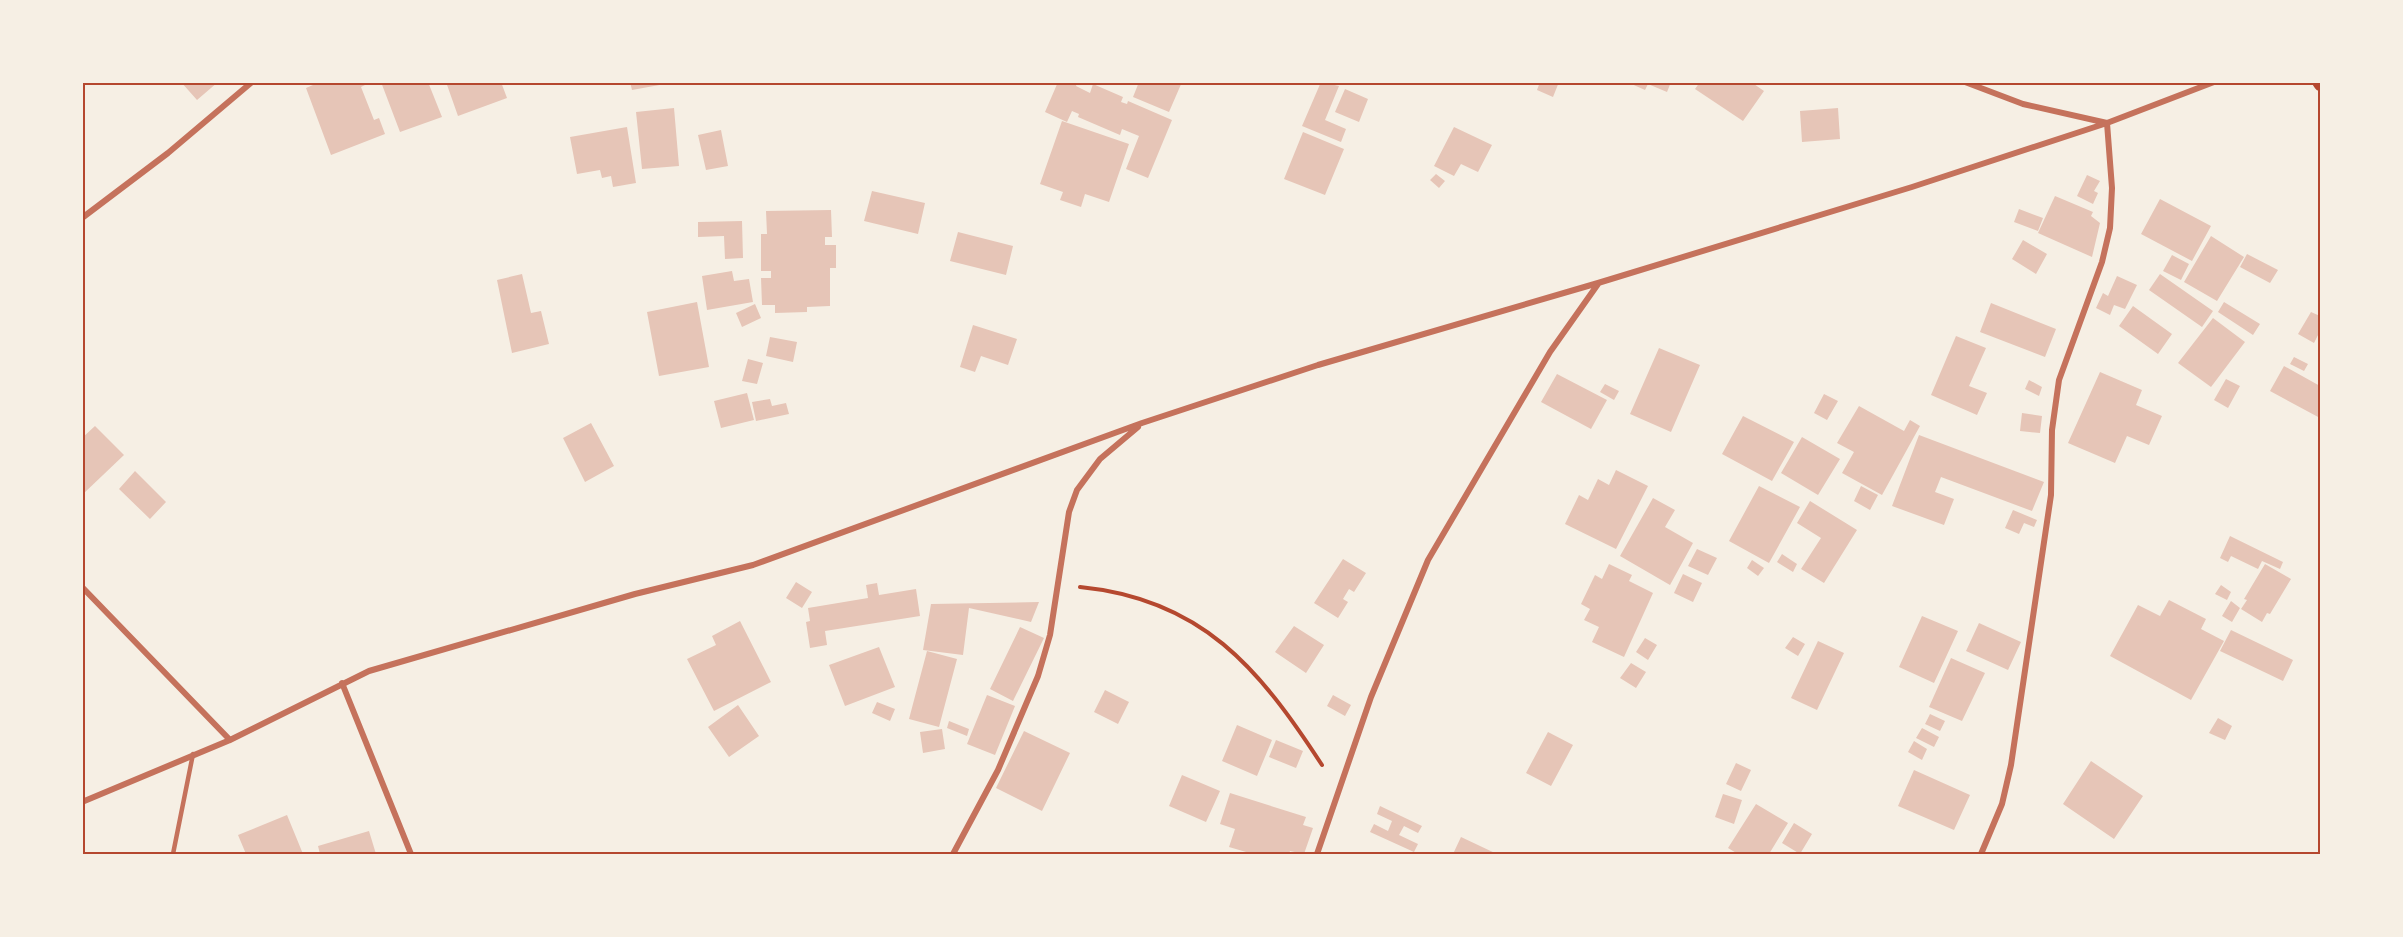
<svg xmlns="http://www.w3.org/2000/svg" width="2403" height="937" font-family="'Fira Sans',sans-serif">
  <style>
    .building { fill: #e6c5b7 }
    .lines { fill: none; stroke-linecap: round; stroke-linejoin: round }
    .path { stroke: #b5482f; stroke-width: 4 }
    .service { stroke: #c5725c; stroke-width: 4.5 }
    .minor { stroke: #c5725c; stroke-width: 6 }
    .secondary { stroke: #b5482f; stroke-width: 12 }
    .neatline { fill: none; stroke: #b5482f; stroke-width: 2 }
  </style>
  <rect width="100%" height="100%" fill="#f6efe4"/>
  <path class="building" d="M 181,82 L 218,82 L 197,100 Z
    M 320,82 L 371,82 L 361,87 L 374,120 L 379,118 L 385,134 L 331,155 L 306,88 Z
    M 381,82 L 428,82 L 442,117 L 400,132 Z
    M 446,82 L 501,82 L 507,98 L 458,116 Z
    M 630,82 L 665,82 L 665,84 L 632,90 Z
    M 1058,82 L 1077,82 L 1076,86 L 1090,93 L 1093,84 L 1123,97 L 1121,102 L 1127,104 L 1128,101 L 1172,120 L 1148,178 L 1126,169 L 1139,136 L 1122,129 L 1120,135 L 1078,117 L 1079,114 L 1072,111 L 1067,122 L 1045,112 Z
    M 1139,82 L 1182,82 L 1169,112 L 1133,97 Z
    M 1321,82 L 1339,86 L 1325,120 L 1346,129 L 1341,142 L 1302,126 Z
    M 1540,82 L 1559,82 L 1553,97 L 1537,90 Z
    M 1627,82 L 1671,82 L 1667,92 L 1648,84 L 1645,90 Z
    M 1700,82 L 1751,82 L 1764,91 L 1743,121 L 1695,89 Z
    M 1345,89 L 1368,99 L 1359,122 L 1335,112 Z
    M 674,108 L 679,166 L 642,169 L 636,112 Z
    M 1838,108 L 1840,139 L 1802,142 L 1800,111 Z
    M 1062,121 L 1129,144 L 1109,202 L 1085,194 L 1081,207 L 1060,200 L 1063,192 L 1040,184 Z
    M 627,127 L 636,183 L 613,187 L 611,176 L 602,178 L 600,170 L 577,174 L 570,137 Z
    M 1454,127 L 1492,145 L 1478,172 L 1461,164 L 1454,176 L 1434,166 Z
    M 721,130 L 728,166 L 706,170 L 698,135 Z
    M 1303,132 L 1344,149 L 1325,195 L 1284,179 Z
    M 1436,174 L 1445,181 L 1439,188 L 1430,180 Z
    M 2087,175 L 2100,181 L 2094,191 L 2098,193 L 2093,204 L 2077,196 Z
    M 872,191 L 925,203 L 918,234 L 864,221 Z
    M 2055,196 L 2093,212 L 2091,216 L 2100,223 L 2092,257 L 2038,233 Z
    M 2160,199 L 2211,226 L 2192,261 L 2141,234 Z
    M 2019,209 L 2043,218 L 2038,231 L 2014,222 Z
    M 831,210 L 832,237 L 825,237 L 825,245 L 836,245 L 836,268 L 830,268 L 830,306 L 807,307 L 807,312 L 775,313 L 775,305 L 762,305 L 761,278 L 771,278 L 771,271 L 761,271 L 761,234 L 767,234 L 766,211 Z
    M 742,221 L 743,258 L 725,259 L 724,236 L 698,237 L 698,222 Z
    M 958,232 L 1013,246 L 1006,275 L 950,261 Z
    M 2211,236 L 2244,257 L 2217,301 L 2184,282 Z
    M 2023,240 L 2047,254 L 2036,274 L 2012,259 Z
    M 2247,254 L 2278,270 L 2270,283 L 2240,267 Z
    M 2172,255 L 2189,264 L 2181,280 L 2163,271 Z
    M 732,271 L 734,281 L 749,279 L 753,302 L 707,310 L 702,276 Z
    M 522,274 L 531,313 L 541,311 L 549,344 L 512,353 L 497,280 Z
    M 2160,274 L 2213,311 L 2202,327 L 2149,290 Z
    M 2117,276 L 2137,285 L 2125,309 L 2114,305 L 2110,315 L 2096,308 L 2103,293 L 2108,296 Z
    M 697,302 L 709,367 L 659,376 L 647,312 Z
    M 2224,302 L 2260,324 L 2253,335 L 2218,312 Z
    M 1991,303 L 2056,329 L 2045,357 L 1980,332 Z
    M 755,304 L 761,318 L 742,327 L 736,313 Z
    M 2133,306 L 2172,334 L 2158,354 L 2119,326 Z
    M 2311,312 L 2320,316 L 2320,331 L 2314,343 L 2298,334 Z
    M 2213,318 L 2245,342 L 2211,387 L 2178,363 Z
    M 973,325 L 1017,339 L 1008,365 L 981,356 L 975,372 L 960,367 Z
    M 1956,336 L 1986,348 L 1969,386 L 1987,393 L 1977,415 L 1931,395 Z
    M 770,337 L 797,342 L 793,362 L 766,356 Z
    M 1659,348 L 1700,365 L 1671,432 L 1630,414 Z
    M 2294,357 L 2308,364 L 2304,371 L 2290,364 Z
    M 748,359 L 763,363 L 757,384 L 742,381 Z
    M 2284,366 L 2320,386 L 2320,418 L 2270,391 Z
    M 2100,372 L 2142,390 L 2136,405 L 2162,416 L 2149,445 L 2127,436 L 2115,463 L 2068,443 Z
    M 1557,374 L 1607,400 L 1591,429 L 1541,402 Z
    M 2226,379 L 2240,386 L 2228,408 L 2214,400 Z
    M 2029,380 L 2042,387 L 2039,396 L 2025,389 Z
    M 1605,384 L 1619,391 L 1614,400 L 1600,392 Z
    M 747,393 L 754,420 L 721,428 L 714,401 Z
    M 1824,394 L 1838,401 L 1827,420 L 1814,413 Z
    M 770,399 L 772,406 L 786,403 L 789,414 L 756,421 L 752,402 Z
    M 1859,406 L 1904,431 L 1910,420 L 1920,426 L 1882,495 L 1842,473 L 1854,452 L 1837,443 Z
    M 2022,413 L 2042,416 L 2040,433 L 2020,431 Z
    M 1743,416 L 1794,442 L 1772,481 L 1722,454 Z
    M 591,423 L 614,466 L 585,482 L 563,438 Z
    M 95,426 L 124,455 L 82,495 L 82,438 Z
    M 1919,435 L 2044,482 L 2032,511 L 1941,477 L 1935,492 L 1954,499 L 1944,525 L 1892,506 Z
    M 1802,437 L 1840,459 L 1818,495 L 1781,473 Z
    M 1616,470 L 1648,486 L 1616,549 L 1565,524 L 1579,495 L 1588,500 L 1598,479 L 1609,485 Z
    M 135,471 L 166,502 L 150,519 L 119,489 Z
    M 1759,486 L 1800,507 L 1769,563 L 1729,541 Z
    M 1861,486 L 1878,495 L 1870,510 L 1854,501 Z
    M 1653,498 L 1675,510 L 1665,527 L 1693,543 L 1670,585 L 1620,556 Z
    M 1810,501 L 1857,530 L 1824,583 L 1801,569 L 1821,538 L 1797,523 Z
    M 2013,510 L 2037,520 L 2034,527 L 2024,523 L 2019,534 L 2005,528 Z
    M 2230,536 L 2283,562 L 2280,569 L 2262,561 L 2258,569 L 2231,556 L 2228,562 L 2220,558 Z
    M 1697,549 L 1717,558 L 1708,575 L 1688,566 Z
    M 1782,554 L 1797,564 L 1793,572 L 1777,562 Z
    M 1343,559 L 1366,573 L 1354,592 L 1349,589 L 1343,599 L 1348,602 L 1338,618 L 1314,603 Z
    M 1752,560 L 1764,568 L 1758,576 L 1747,568 Z
    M 1609,564 L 1632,575 L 1629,581 L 1653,593 L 1624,657 L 1592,642 L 1599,627 L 1584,620 L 1590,609 L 1581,604 L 1595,575 L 1602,579 Z
    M 2265,564 L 2291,579 L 2270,614 L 2267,613 L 2262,622 L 2241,609 L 2247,600 L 2244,599 Z
    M 1683,574 L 1702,583 L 1693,602 L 1674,593 Z
    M 796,582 L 812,592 L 802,608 L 786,598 Z
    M 877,583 L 879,595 L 916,589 L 920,616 L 825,631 L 827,645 L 810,648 L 806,622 L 810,621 L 808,608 L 868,598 L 866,585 Z
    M 2221,585 L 2231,592 L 2227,600 L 2215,594 Z
    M 2169,600 L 2206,619 L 2201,629 L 2224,641 L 2191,700 L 2110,656 L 2138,605 L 2160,616 Z
    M 2231,601 L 2240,608 L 2232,622 L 2222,616 Z
    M 1039,602 L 1031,622 L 969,608 L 963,655 L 923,650 L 931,604 Z
    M 1922,616 L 1958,631 L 1934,683 L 1899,667 Z
    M 740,621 L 771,682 L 714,711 L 687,659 L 716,645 L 712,636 Z
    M 1979,623 L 2021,642 L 2008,670 L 1966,651 Z
    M 1294,626 L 1324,645 L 1306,673 L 1275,652 Z
    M 1020,627 L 1044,638 L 1013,701 L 990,689 Z
    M 2231,630 L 2293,660 L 2283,681 L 2220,651 Z
    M 1793,637 L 1805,644 L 1798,656 L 1785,648 Z
    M 1645,638 L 1657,645 L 1648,660 L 1636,652 Z
    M 1818,641 L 1844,653 L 1817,710 L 1791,698 Z
    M 879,647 L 895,687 L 845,706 L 829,665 Z
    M 927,651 L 957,659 L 939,727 L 909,719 Z
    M 1951,658 L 1985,673 L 1962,721 L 1929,707 Z
    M 1631,663 L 1646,672 L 1636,688 L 1620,678 Z
    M 1105,690 L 1129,702 L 1118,724 L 1094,712 Z
    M 987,695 L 1015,706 L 995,755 L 967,744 Z
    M 1333,695 L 1351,705 L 1345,716 L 1327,706 Z
    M 877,702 L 895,709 L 890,721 L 872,713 Z
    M 738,705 L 759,736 L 729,757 L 708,727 Z
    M 1930,714 L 1945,721 L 1940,731 L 1925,724 Z
    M 2218,718 L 2232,726 L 2225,740 L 2209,733 Z
    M 949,721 L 969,729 L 967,736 L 947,728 Z
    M 1237,725 L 1272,740 L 1257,776 L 1222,761 Z
    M 1922,728 L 1939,737 L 1934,747 L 1916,738 Z
    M 942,729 L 945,749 L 923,753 L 920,732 Z
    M 1024,731 L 1070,753 L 1042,811 L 996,788 Z
    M 1548,732 L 1573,745 L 1551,786 L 1526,773 Z
    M 1276,740 L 1303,751 L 1296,768 L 1269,757 Z
    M 1914,741 L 1927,749 L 1922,760 L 1908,752 Z
    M 2091,761 L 2143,796 L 2114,839 L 2063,804 Z
    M 1736,763 L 1751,770 L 1741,791 L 1726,784 Z
    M 1914,770 L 1970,795 L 1954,830 L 1898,806 Z
    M 1182,775 L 1220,791 L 1206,822 L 1169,806 Z
    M 1230,793 L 1306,817 L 1303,825 L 1313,828 L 1304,854 L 1290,851 L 1289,854 L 1253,854 L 1229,847 L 1235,829 L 1220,824 Z
    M 1723,794 L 1742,800 L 1734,824 L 1715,817 Z
    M 1756,804 L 1788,823 L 1769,854 L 1738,854 L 1728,848 Z
    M 1380,806 L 1422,826 L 1418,833 L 1404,826 L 1399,835 L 1418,844 L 1414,852 L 1370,832 L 1374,824 L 1388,831 L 1392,821 L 1377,814 Z
    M 287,815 L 303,854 L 246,854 L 238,835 Z
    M 1794,823 L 1812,834 L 1800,854 L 1782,843 Z
    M 369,831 L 376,854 L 320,854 L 318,846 Z
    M 1461,837 L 1497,854 L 1453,854 Z"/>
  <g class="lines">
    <path class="path" d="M 1080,587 C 1202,599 1259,668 1322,765"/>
    <path class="service" d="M 173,854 L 193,754"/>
    <path class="minor" d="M 1965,82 L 2023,104 L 2107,123 L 2112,188 L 2110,228 L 2102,262 L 2059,380 L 2052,430 L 2051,495 L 2011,765 L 2002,804 L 1981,854
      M 82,218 L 168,153 L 252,82
      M 82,587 L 230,740
      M 342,683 L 411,854
      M 82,802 L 230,740 L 369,671 L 635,594 L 753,565 L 1142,423 L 1318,365 L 1598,283 L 1912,187 L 2107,123 L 2214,82
      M 953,854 L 998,770 L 1038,676 L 1050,635 L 1069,512 L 1077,490 L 1100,459 L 1138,427
      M 1317,854 L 1371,697 L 1428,560 L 1550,352 L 1598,284"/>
    <path class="secondary" d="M 2318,82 L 2320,85"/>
  </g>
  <rect width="2403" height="937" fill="none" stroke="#f6efe4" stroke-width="168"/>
  <rect x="84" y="84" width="2235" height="769" class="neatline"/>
</svg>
